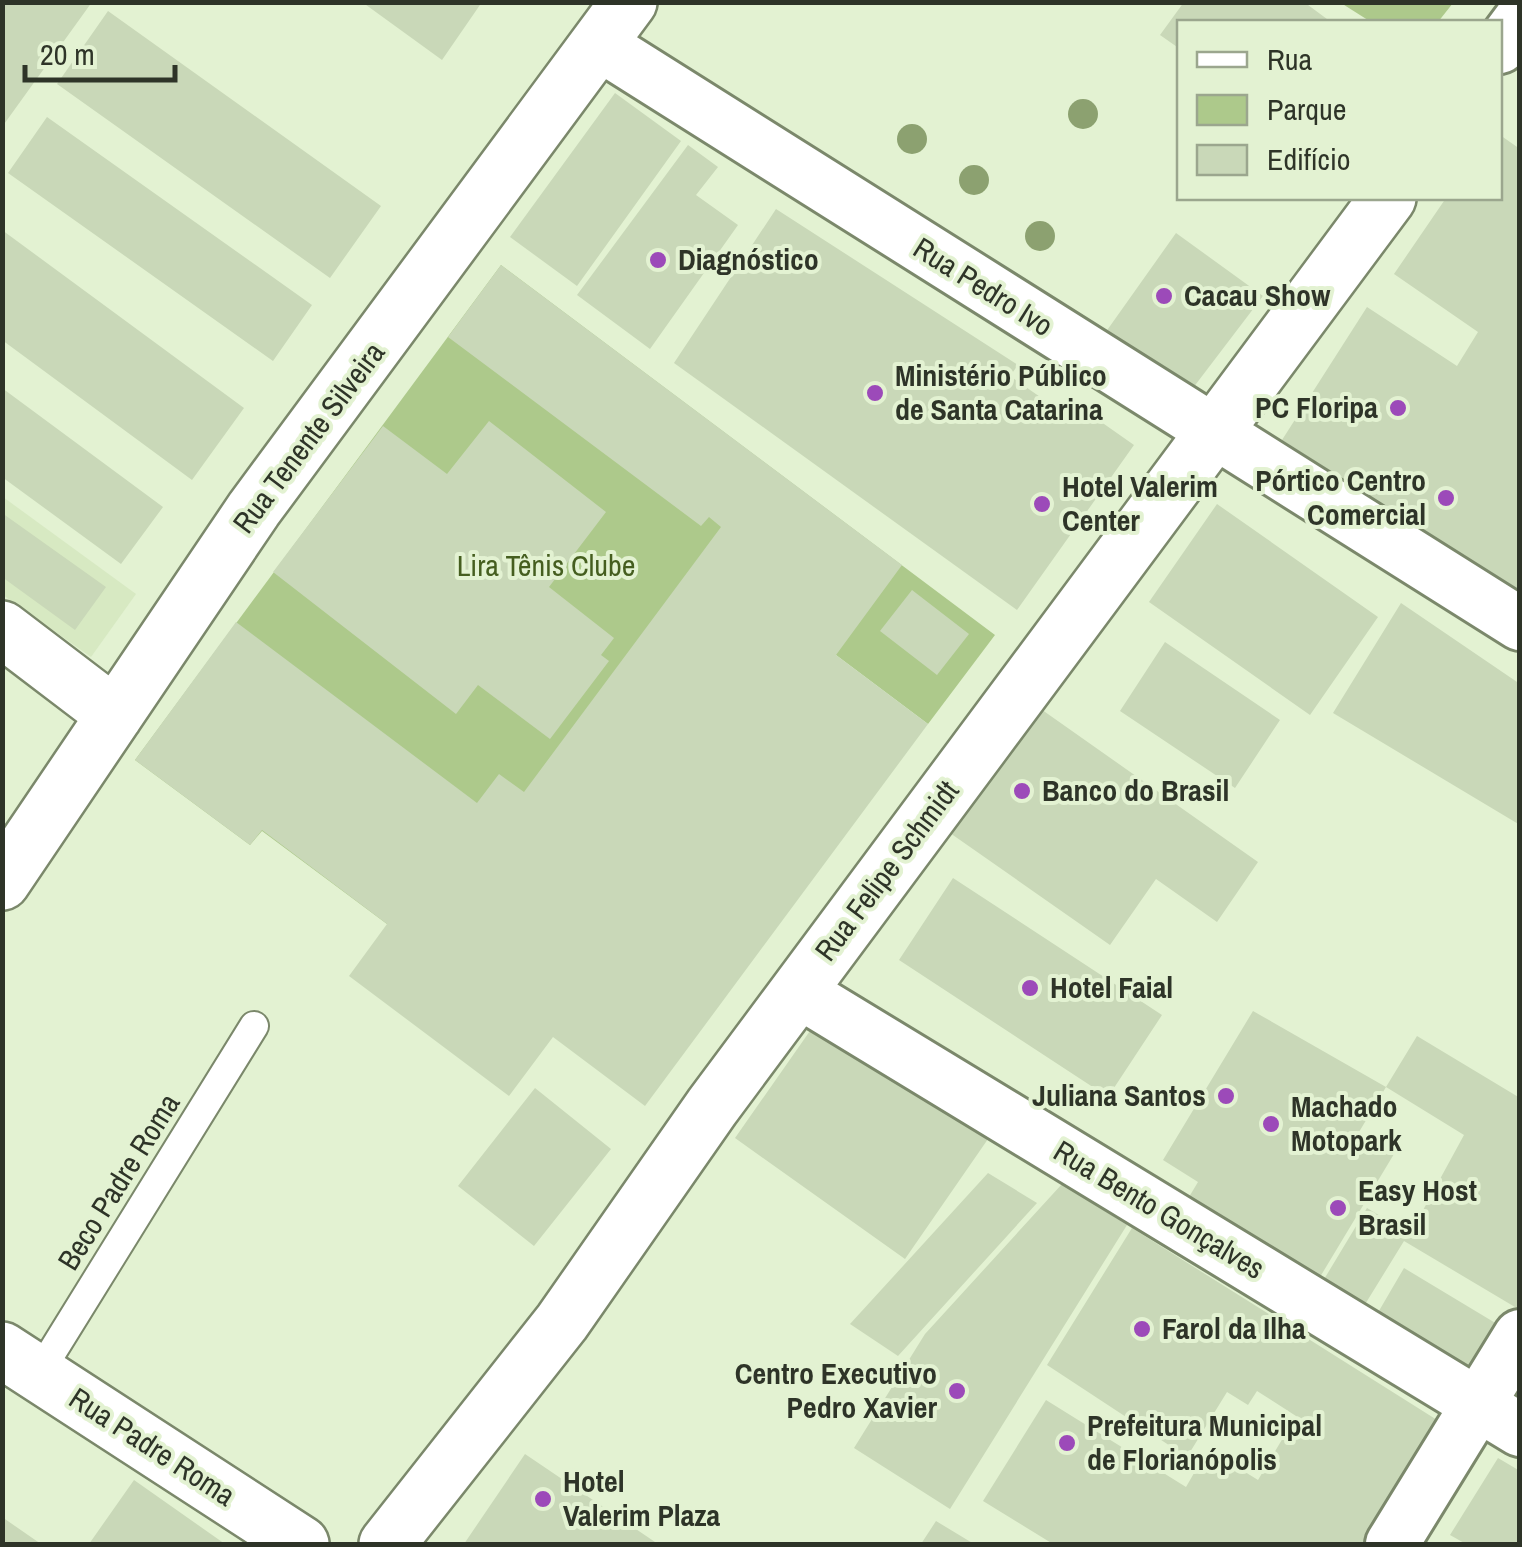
<svg xmlns="http://www.w3.org/2000/svg" width="1522" height="1547" font-family="'Archivo Narrow',sans-serif">
  <style>
    .built { fill: #d7e9c2 }
    .green { fill: #adc98b }
    .building { fill: #c9d8b8 }
    .lines { fill: none; stroke-linecap: round; stroke-linejoin: round }
    .lane-casing { stroke: #7b886b; stroke-width: 32 }
    .street-casing { stroke: #7b886b; stroke-width: 58 }
    .secondary-casing { stroke: #7b886b; stroke-width: 60 }
    .lane { stroke: #fff; stroke-width: 28 }
    .street { stroke: #fff; stroke-width: 52 }
    .secondary { stroke: #fff; stroke-width: 55 }
    .tree { fill: #8ca170 }
    .poi-dot { fill: #9c4ab9; stroke: #e3f2d2; stroke-width: 4 }
    .labels { text-anchor: middle; stroke-width: 8; stroke-linejoin: round; paint-order: stroke }
    .poi-label { font-size: 30px; font-weight: bold; fill: #2e3428; stroke: #e3f2d2; text-anchor: start }
    .street-label { font-size: 30px; fill: #2e3428; stroke: #e3f2d2 }
    .park-label { font-size: 30px; fill: #455e1f; stroke: #e3f2d2 }
  </style>
  <rect width="100%" height="100%" fill="#e3f2d2"/>
  <path class="built" d="M 3,497 L 136,594 L 91,657 L 3,595 Z"/>
  <path class="green" d="M 1341,3 L 1453,3 L 1438,22 L 1371,22 Z
    M 501,265 L 995,635 L 928,724 L 836,655 L 387,924 L 262,831 L 250,845 L 135,760 Z"/>
  <path class="building" d="M 2,2 L 92,2 L 2,127 Z
    M 362,2 L 482,2 L 442,60 Z
    M 1184,2 L 1304,2 L 1331,22 L 1180,22 L 1180,49 L 1160,35 Z
    M 108,11 L 381,206 L 330,278 L 57,84 Z
    M 615,93 L 681,141 L 577,286 L 510,237 Z
    M 47,117 L 312,305 L 273,361 L 8,173 Z
    M 1500,135 L 1520,149 L 1520,593 L 1282,440 L 1367,307 L 1457,366 L 1478,332 L 1394,274 L 1446,198 L 1500,198 Z
    M 688,145 L 718,167 L 696,195 L 738,225 L 650,349 L 577,295 Z
    M 776,209 L 1018,365 L 1010,376 L 1059,410 L 1067,398 L 1134,445 L 1017,610 L 674,363 Z
    M 2,230 L 244,408 L 192,480 L 2,340 Z
    M 1176,233 L 1263,296 L 1193,388 L 1103,336 Z
    M 501,265 L 902,565 L 836,655 L 928,724 L 645,1106 L 553,1037 L 509,1096 L 349,976 L 387,924 L 262,830 L 250,845 L 135,760 L 236,622 L 477,803 L 499,774 L 524,792 L 721,527 L 709,517 L 701,526 L 448,337 Z
    M 2,388 L 163,507 L 121,564 L 2,477 Z
    M 489,421 L 606,512 L 549,587 L 614,638 L 601,655 L 609,661 L 550,739 L 478,685 L 456,714 L 273,572 L 383,426 L 447,474 Z
    M 1217,504 L 1378,617 L 1310,715 L 1149,602 Z
    M 2,513 L 106,587 L 75,630 L 2,577 Z
    M 912,590 L 969,634 L 937,675 L 880,631 Z
    M 1401,603 L 1520,684 L 1520,825 L 1333,713 Z
    M 1165,642 L 1280,720 L 1235,788 L 1120,711 Z
    M 1038,707 L 1258,862 L 1217,922 L 1156,879 L 1110,945 L 950,833 Z
    M 953,878 L 1162,1015 L 1108,1097 L 899,960 Z
    M 1253,1011 L 1386,1087 L 1417,1036 L 1520,1098 L 1520,1310 L 1404,1241 L 1364,1306 L 1323,1281 L 1367,1208 L 1410,1234 L 1464,1135 L 1386,1087 L 1359,1132 L 1394,1154 L 1317,1282 L 1283,1261 L 1286,1255 L 1189,1197 L 1198,1182 L 1163,1160 Z
    M 812,1028 L 988,1139 L 905,1259 L 735,1138 Z
    M 535,1088 L 611,1149 L 534,1246 L 458,1186 Z
    M 988,1173 L 1037,1203 L 898,1356 L 850,1324 Z
    M 1062,1184 L 1127,1225 L 950,1509 L 854,1448 L 925,1334 Z
    M 1132,1228 L 1445,1425 L 1371,1544 L 1053,1544 L 983,1501 L 1046,1400 L 1186,1487 L 1208,1449 L 1258,1480 L 1296,1416 L 1257,1391 L 1248,1405 L 1227,1392 L 1187,1457 L 1047,1365 Z
    M 1404,1268 L 1507,1330 L 1479,1378 L 1376,1316 Z
    M 525,1454 L 658,1544 L 464,1544 Z
    M 1498,1458 L 1520,1471 L 1520,1544 L 1466,1544 L 1450,1535 Z
    M 134,1480 L 225,1544 L 89,1544 Z
    M 2,1517 L 41,1544 L 2,1544 Z
    M 936,1521 L 974,1544 L 921,1544 Z"/>
  <g class="lines">
    <defs>
      <path id="lane" d="M 39,1373 L 254,1026"/>
      <path id="street" d="M 599,44 L 1520,624
        M 1500,47 L 1520,20
        M 798,991 L 1520,1430
        M 1392,1544 L 1520,1336"/>
      <path id="secondary" d="M 2,629 L 115,715
        M 2,882 L 254,509 L 629,2
        M 2,1350 L 301,1544
        M 387,1544 L 562,1322 L 712,1107 L 1388,198"/>
    </defs>
    <use href="#lane" class="lane-casing"/>
    <use href="#street" class="street-casing"/>
    <use href="#secondary" class="secondary-casing"/>
    <use href="#lane" class="lane"/>
    <use href="#street" class="street"/>
    <use href="#secondary" class="secondary"/>
  </g>
  <g class="tree">
    <circle cx="1083" cy="114" r="15"/>
    <circle cx="912" cy="139" r="15"/>
    <circle cx="974" cy="180" r="15"/>
    <circle cx="1040" cy="236" r="15"/>
  </g>
  <g class="poi-dot">
    <circle cx="658" cy="260" r="10"/>
    <circle cx="1164" cy="296" r="10"/>
    <circle cx="875" cy="393" r="10"/>
    <circle cx="1398" cy="408" r="10"/>
    <circle cx="1446" cy="498" r="10"/>
    <circle cx="1042" cy="504" r="10"/>
    <circle cx="1022" cy="791" r="10"/>
    <circle cx="1030" cy="988" r="10"/>
    <circle cx="1226" cy="1096" r="10"/>
    <circle cx="1271" cy="1124" r="10"/>
    <circle cx="1338" cy="1208" r="10"/>
    <circle cx="1142" cy="1329" r="10"/>
    <circle cx="957" cy="1391" r="10"/>
    <circle cx="1067" cy="1443" r="10"/>
    <circle cx="543" cy="1499" r="10"/>
  </g>
  <g class="labels">
    <g class="poi-label">
      <text x="678" y="270">Diagnóstico</text>
      <text x="1184" y="306">Cacau Show</text>
      <text x="895" y="386">Ministério Público<tspan x="895" dy="34">de Santa Catarina</tspan></text>
      <text x="1378" y="418" text-anchor="end">PC Floripa</text>
      <text x="1426" y="491" text-anchor="end">Pórtico Centro<tspan x="1426" dy="34">Comercial</tspan></text>
      <text x="1062" y="497">Hotel Valerim<tspan x="1062" dy="34">Center</tspan></text>
      <text x="1042" y="801">Banco do Brasil</text>
      <text x="1050" y="998">Hotel Faial</text>
      <text x="1206" y="1106" text-anchor="end">Juliana Santos</text>
      <text x="1291" y="1117">Machado<tspan x="1291" dy="34">Motopark</tspan></text>
      <text x="1358" y="1201">Easy Host<tspan x="1358" dy="34">Brasil</tspan></text>
      <text x="1162" y="1339">Farol da Ilha</text>
      <text x="937" y="1384" text-anchor="end">Centro Executivo<tspan x="937" dy="34">Pedro Xavier</tspan></text>
      <text x="1087" y="1436">Prefeitura Municipal<tspan x="1087" dy="34">de Florianópolis</tspan></text>
      <text x="563" y="1492">Hotel<tspan x="563" dy="34">Valerim Plaza</tspan></text>
    </g>
    <g class="street-label">
      <text transform="translate(983 287) rotate(32)" y="10">Rua Pedro Ivo</text>
      <text transform="translate(309 438) rotate(-53)" y="10">Rua Tenente Silveira</text>
      <text transform="translate(887 871) rotate(-53)" y="10">Rua Felipe Schmidt</text>
      <text transform="translate(119 1182) rotate(-58)" y="10">Beco Padre Roma</text>
      <text transform="translate(1159 1210) rotate(31)" y="10">Rua Bento Gonçalves</text>
      <text transform="translate(152 1447) rotate(33)" y="10">Rua Padre Roma</text>
    </g>
    <g class="park-label">
      <text x="546" y="576">Lira Tênis Clube</text>
    </g>
  </g>
  <rect width="1522" height="1547" fill="none" stroke="#2e3428" stroke-width="10"/>
  <rect x="1177" y="20" width="325" height="180" fill="#e3f2d2" stroke="#9ba68e" stroke-width="2.5"/>
  <rect x="1197" y="52" width="50" height="15" fill="#ffffff" stroke="#9ba68e" stroke-width="2.5"/>
  <text x="1267" y="70" font-size="30" fill="#2e3428">Rua</text>
  <rect x="1197" y="95" width="50" height="30" fill="#adc98b" stroke="#9ba68e" stroke-width="2.5"/>
  <text x="1267" y="120" font-size="30" fill="#2e3428">Parque</text>
  <rect x="1197" y="145" width="50" height="30" fill="#c9d8b8" stroke="#9ba68e" stroke-width="2.5"/>
  <text x="1267" y="170" font-size="30" fill="#2e3428">Edifício</text>
  <path d="M25 65v15h150v-15" fill="none" stroke="#2e3428" stroke-width="5"/>
  <text x="40" y="65" font-size="30" fill="#2e3428" stroke="#e3f2d2" stroke-width="8" paint-order="stroke">20 m</text>
</svg>
